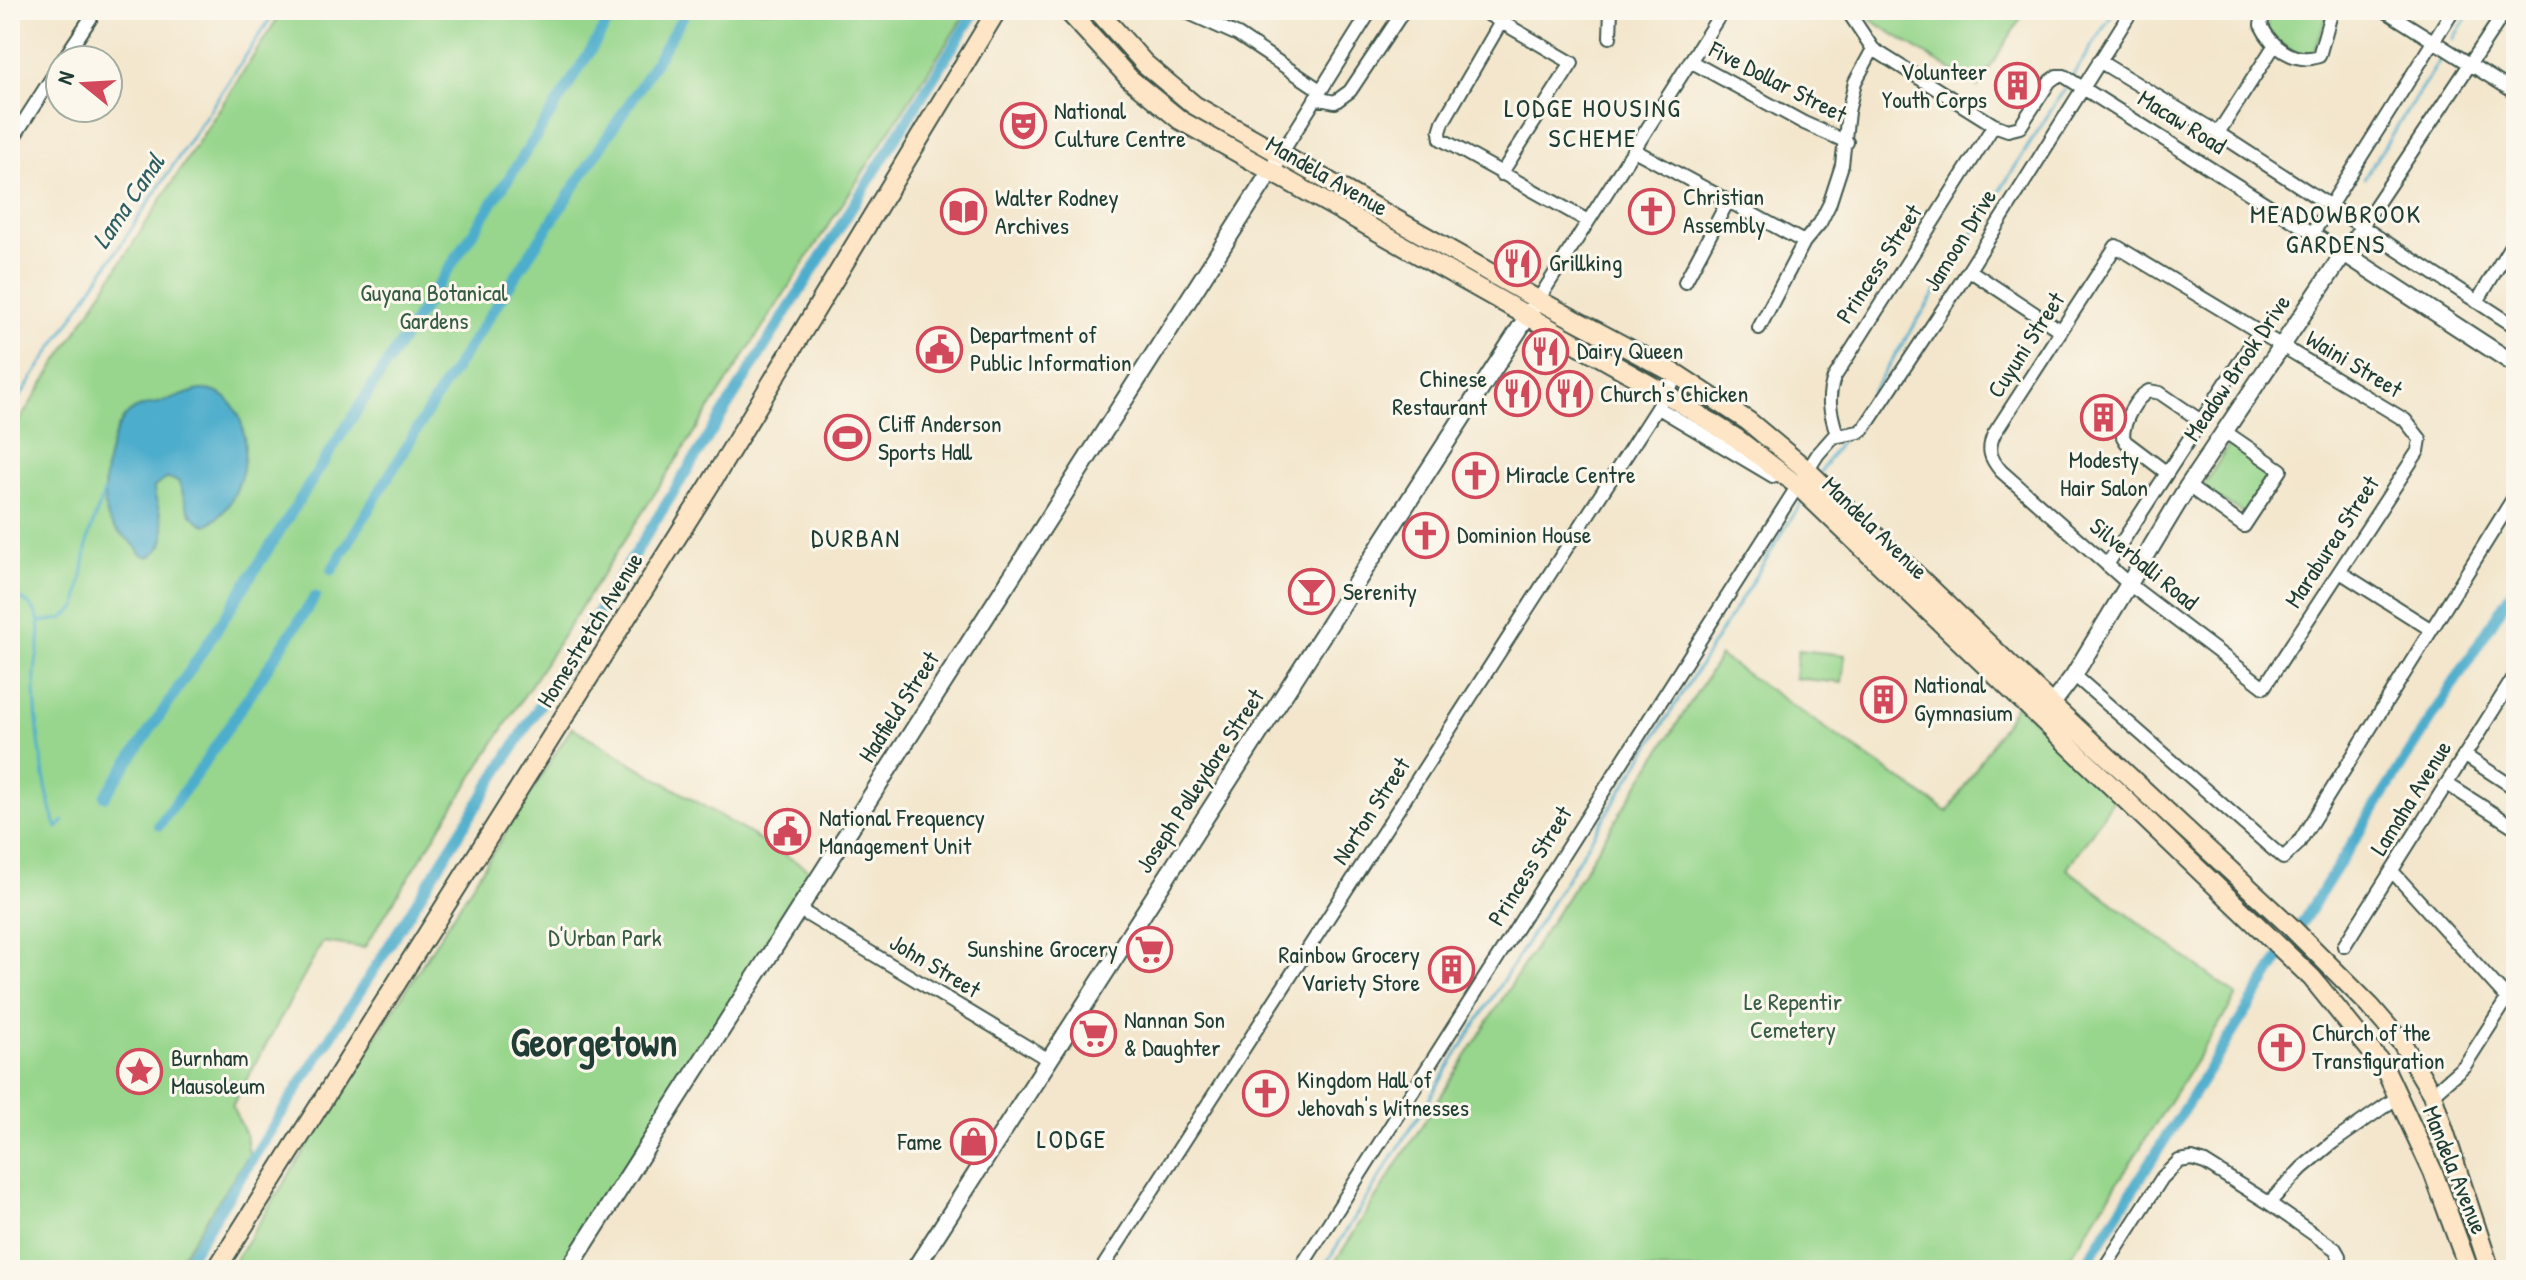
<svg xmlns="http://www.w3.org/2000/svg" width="2526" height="1280" font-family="'Patrick Hand',sans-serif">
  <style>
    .green { fill: #97d68c; stroke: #5b8a60; stroke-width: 2 }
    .water { fill: #4eadcc; stroke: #367580; stroke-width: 2 }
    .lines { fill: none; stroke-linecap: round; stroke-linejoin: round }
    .stream { stroke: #4eadcc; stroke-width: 3 }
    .canal { stroke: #4eadcc; stroke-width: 11 }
    .minor-casing { stroke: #3f564b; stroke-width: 16 }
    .tertiary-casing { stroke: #3f564b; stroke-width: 20 }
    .secondary-casing { stroke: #3f564b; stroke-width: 22 }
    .minor { stroke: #fff; stroke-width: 12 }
    .tertiary { stroke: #fff; stroke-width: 16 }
    .secondary { stroke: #fde5c5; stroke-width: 18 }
    .labels { text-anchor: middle; stroke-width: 6; stroke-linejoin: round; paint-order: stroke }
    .poi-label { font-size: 24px; fill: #1f3d34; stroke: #fbf7ec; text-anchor: start }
    .street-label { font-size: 24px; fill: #1f3d34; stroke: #fbf7ec }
    .park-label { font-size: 24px; fill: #375c46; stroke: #fbf7ec }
    .neighbourhood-label { font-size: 26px; letter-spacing: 2px; fill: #1f3d34; stroke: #fbf7ec }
    .water-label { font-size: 26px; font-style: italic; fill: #2d5f62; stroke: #fbf7ec }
    .town-label { font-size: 40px; font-weight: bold; fill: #1f3d34; stroke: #fbf7ec }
  </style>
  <rect width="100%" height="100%" fill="#fbf7ec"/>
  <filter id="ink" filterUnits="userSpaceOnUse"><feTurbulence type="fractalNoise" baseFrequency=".0125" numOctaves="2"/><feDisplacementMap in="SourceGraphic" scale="16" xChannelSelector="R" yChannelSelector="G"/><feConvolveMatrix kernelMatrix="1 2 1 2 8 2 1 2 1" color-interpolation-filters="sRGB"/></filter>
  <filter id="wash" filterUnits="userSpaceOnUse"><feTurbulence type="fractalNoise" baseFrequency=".006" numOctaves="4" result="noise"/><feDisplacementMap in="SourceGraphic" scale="32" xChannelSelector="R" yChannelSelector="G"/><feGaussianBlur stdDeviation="1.8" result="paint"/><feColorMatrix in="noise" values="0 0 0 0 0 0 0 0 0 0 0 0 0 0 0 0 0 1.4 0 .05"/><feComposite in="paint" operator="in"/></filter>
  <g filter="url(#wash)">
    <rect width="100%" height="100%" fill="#f3e6cc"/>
    <path class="green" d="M 283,10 L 968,10 L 534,680 L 364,948 L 323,942 L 232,1106 L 246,1135 L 249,1154 L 173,1270 L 10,1270 L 10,435 Z
      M 1877,10 L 2019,10 L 2024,13 L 1978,87 L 1871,20 Z
      M 2268,10 L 2329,10 L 2314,52 L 2297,54 L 2270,36 L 2265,15 Z
      M 2229,445 L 2271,471 L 2244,514 L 2202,488 Z
      M 1798,650 L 1845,655 L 1842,683 L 1795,678 Z
      M 1720,656 L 1948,812 L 2017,704 L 2115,798 L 2067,869 L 2237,996 L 2062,1270 L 1330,1270 Z
      M 572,727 L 813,872 L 559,1270 L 229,1270 Z"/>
    <path class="water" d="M 201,390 C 262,389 255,502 206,525 C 184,516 187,500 178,481 L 168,478 L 154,487 C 154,511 180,540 149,557 L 140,554 C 133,537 114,535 108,518 C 98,494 108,421 135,409 C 144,405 156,404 165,401 C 178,398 188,392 201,390 Z"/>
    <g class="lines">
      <path class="stream" d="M 2453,39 L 2472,10
        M 2071,78 L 2115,10
        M 2364,178 L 2444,54
        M 10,412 L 276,10
        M 1848,430 L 2067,85
        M 1820,473 L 1842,439
        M 10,593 C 24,600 35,605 39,622 C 42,638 36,657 35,673 C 34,713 43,790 57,828 L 64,821
        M 39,622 L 62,619 L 77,607 L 88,538 L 104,492
        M 1322,1270 L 1803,500"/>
      <path class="canal" d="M 332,570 L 442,388 L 638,90 L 687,10
        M 105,796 C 201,659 288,516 379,376 C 457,254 541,134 615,10
        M 159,825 L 203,765 L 315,597
        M 181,1270 L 380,960 L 976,10
        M 2082,1270 L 2516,585"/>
    </g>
  </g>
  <g filter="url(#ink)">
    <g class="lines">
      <defs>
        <path id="minor" d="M 1182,10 L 1238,35 L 1320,90
          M 1481,10 L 1572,63 L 1501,174
          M 1512,10 L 1501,22 L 1443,122 L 1440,132 L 1441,139 L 1588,221
          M 1847,10 L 1873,49 L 1994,125 L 2008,130 L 2020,127 L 2050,81 L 2057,76 L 2064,76 L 2344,253 L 2506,10
          M 2264,10 L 2261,25 C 2271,46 2294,65 2319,56 L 2332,10
          M 2384,10 L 2516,93
          M 1610,37 L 1611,10
          M 63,60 L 96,10
          M 1690,61 L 1804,123 L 1847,142
          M 2099,61 L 2218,133 L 2516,327
          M 1315,98 L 1335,102 L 1350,91 L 1404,10
          M 2218,133 L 2274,46
          M 10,143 L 60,65
          M 1634,150 L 1804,242
          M 1281,154 L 1371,10
          M 2313,233 L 2453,10
          M 2116,246 L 2405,420 L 2420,439 L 2418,451 L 2264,687 L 2130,585 L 2001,471 C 1990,458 1987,450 1994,434 Z
          M 1969,270 L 2061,331
          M 1685,282 L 1728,201
          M 1538,300 L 1723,10
          M 2477,302 L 2516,237
          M 1759,328 L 1804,242 L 1820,223 L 1829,205 L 1842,165 L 1848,112 L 1855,82 L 1873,49
          M 1657,407 L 1773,476
          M 1837,435 C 1831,414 1826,399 1834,378 L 1994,125
          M 2167,473 L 2126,442 L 2123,437 C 2123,421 2136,397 2149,391 L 2160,393 L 2201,421
          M 2188,486 L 2244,526 L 2281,470 L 2224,431
          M 2107,565 L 2259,332
          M 2340,572 L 2430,629
          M 2074,675 L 2283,858 L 2298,844 L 2516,494
          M 2464,755 L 2516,789
          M 2447,784 L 2516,828
          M 2392,871 L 2507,998
          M 798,909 L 1049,1060
          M 2344,946 L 2516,674
          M 2432,1094 L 2465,1065 L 2516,985
          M 2269,1203 L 2335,1249 L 2339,1256 L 2338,1270
          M 1101,1270 L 1678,375
          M 1299,1270 L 1818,454 L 1833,437 L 1859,432 L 1865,427 L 1969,270 L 2132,10
          M 2103,1270 L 2162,1178 L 2179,1161 L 2192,1159 L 2205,1163 L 2269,1203 L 2302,1168 L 2332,1143 L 2392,1101 L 2401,1100"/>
        <path id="tertiary" d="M 2045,713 L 2074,675 L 2188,486 L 2344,253 L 2516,365
          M 568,1270 L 1276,163
          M 914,1270 L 1538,300"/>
        <path id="secondary" d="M 1067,10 L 1130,79 L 1180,120 L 1666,394 L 1736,438 L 1798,486 L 2312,978 L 2384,1067 L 2433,1172 L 2469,1270
          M 1097,10 L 1145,64 L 1194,105 L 1538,300 L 1678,375 L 1748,421 L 1808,471 L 2052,705 L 2291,927 L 2370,1006 L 2402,1043 L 2432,1094 L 2490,1270
          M 216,1270 L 711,483 L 997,10"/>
      </defs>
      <use href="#minor" class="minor-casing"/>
      <use href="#tertiary" class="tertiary-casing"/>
      <use href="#secondary" class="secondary-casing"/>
      <use href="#minor" class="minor"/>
      <use href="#tertiary" class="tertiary"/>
      <use href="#secondary" class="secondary"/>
    </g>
  </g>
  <defs>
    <symbol id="building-ring" viewBox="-11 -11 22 22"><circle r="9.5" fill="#fbf7ec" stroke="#d1495b" stroke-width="1.5"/><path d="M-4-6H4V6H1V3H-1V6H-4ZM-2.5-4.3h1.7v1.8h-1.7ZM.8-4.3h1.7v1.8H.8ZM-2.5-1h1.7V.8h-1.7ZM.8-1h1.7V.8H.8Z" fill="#d1495b"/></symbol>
    <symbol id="theatre-ring" viewBox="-11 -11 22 22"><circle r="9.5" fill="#fbf7ec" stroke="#d1495b" stroke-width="1.5"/><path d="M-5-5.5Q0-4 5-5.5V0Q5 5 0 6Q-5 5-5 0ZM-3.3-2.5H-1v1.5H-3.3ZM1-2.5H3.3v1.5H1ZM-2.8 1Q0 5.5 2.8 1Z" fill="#d1495b"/></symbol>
    <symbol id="church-ring" viewBox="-11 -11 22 22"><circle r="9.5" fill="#fbf7ec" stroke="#d1495b" stroke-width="1.5"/><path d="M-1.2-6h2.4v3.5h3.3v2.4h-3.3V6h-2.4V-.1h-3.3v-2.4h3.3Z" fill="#d1495b"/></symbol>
    <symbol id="library-ring" viewBox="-11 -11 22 22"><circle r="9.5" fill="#fbf7ec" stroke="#d1495b" stroke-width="1.5"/><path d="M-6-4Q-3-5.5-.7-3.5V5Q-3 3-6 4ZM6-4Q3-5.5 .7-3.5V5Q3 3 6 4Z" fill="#d1495b"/></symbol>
    <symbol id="restaurant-ring" viewBox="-11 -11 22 22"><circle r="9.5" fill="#fbf7ec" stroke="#d1495b" stroke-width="1.5"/><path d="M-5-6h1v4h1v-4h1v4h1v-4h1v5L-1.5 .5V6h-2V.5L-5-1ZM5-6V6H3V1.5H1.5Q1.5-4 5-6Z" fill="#d1495b"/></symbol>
    <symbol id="civic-ring" viewBox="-11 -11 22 22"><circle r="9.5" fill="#fbf7ec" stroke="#d1495b" stroke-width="1.5"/><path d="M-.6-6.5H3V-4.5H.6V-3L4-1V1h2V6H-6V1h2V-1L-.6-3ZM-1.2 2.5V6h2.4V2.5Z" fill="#d1495b"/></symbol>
    <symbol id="stadium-ring" viewBox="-11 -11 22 22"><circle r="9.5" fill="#fbf7ec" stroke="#d1495b" stroke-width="1.5"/><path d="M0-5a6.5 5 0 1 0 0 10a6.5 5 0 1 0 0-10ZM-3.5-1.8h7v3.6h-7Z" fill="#d1495b"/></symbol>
    <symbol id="bar-ring" viewBox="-11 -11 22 22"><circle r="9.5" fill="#fbf7ec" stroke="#d1495b" stroke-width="1.5"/><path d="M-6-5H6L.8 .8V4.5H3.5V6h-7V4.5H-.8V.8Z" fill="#d1495b"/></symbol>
    <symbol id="supermarket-ring" viewBox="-11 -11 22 22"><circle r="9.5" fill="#fbf7ec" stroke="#d1495b" stroke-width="1.5"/><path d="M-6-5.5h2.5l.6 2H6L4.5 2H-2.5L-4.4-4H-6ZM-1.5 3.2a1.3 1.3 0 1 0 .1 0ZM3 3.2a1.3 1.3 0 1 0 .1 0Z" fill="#d1495b"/></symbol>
    <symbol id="sight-ring" viewBox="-11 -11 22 22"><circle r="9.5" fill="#fbf7ec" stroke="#d1495b" stroke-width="1.5"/><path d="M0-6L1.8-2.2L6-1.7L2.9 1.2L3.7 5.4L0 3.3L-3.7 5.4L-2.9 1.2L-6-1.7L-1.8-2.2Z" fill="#d1495b"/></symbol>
    <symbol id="shop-ring" viewBox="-11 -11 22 22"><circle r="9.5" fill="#fbf7ec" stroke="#d1495b" stroke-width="1.5"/><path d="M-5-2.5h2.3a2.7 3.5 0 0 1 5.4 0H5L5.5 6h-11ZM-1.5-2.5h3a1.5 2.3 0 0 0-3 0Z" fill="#d1495b"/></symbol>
  </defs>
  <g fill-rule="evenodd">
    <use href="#building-ring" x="1992" y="60" width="51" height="51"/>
    <use href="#theatre-ring" x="998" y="100" width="51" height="51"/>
    <use href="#church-ring" x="1626" y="186" width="51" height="51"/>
    <use href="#library-ring" x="938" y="186" width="51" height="51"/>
    <use href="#restaurant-ring" x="1492" y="238" width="51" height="51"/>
    <use href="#civic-ring" x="914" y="324" width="51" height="51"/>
    <use href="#restaurant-ring" x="1520" y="326" width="51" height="51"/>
    <use href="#restaurant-ring" x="1492" y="368" width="51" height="51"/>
    <use href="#restaurant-ring" x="1544" y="368" width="51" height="51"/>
    <use href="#building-ring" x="2078" y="392" width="51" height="51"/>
    <use href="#stadium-ring" x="822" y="412" width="51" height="51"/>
    <use href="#church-ring" x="1450" y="450" width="51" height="51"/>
    <use href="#church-ring" x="1400" y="510" width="51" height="51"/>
    <use href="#bar-ring" x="1286" y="566" width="51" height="51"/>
    <use href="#building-ring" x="1858" y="674" width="51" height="51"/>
    <use href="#civic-ring" x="762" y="806" width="51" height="51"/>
    <use href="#supermarket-ring" x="1124" y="924" width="51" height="51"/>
    <use href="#building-ring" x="1426" y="944" width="51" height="51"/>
    <use href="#supermarket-ring" x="1068" y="1008" width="51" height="51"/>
    <use href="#church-ring" x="2256" y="1022" width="51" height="51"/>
    <use href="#sight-ring" x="114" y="1046" width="51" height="51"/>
    <use href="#church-ring" x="1240" y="1068" width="51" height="51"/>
    <use href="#shop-ring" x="948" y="1116" width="51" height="51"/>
  </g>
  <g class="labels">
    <g class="poi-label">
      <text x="1987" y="80" text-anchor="end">Volunteer<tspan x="1987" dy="28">Youth Corps</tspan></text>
      <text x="1054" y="119">National<tspan x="1054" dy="28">Culture Centre</tspan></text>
      <text x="1683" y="205">Christian<tspan x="1683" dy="28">Assembly</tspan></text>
      <text x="995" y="206">Walter Rodney<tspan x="995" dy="28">Archives</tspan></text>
      <text x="1549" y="271">Grillking</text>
      <text x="970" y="343">Department of<tspan x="970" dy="28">Public Information</tspan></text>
      <text x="1577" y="359">Dairy Queen</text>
      <text x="1487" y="387" text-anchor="end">Chinese<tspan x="1487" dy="28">Restaurant</tspan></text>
      <text x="1600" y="402">Church's Chicken</text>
      <text x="878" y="432">Cliff Anderson<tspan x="878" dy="28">Sports Hall</tspan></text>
      <text x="2104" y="468" text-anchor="middle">Modesty<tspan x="2104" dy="28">Hair Salon</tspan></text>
      <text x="1506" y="483">Miracle Centre</text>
      <text x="1457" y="543">Dominion House</text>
      <text x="1343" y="600">Serenity</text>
      <text x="1914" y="693">National<tspan x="1914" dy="28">Gymnasium</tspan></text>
      <text x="819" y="826">National Frequency<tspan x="819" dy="28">Management Unit</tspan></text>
      <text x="1118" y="957" text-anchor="end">Sunshine Grocery</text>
      <text x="1420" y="963" text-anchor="end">Rainbow Grocery<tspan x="1420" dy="28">Variety Store</tspan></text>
      <text x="1124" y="1028">Nannan Son<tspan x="1124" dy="28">&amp; Daughter</tspan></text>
      <text x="2312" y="1041">Church of the<tspan x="2312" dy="28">Transfiguration</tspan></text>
      <text x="171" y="1066">Burnham<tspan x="171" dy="28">Mausoleum</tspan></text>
      <text x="1297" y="1088">Kingdom Hall of<tspan x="1297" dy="28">Jehovah's Witnesses</tspan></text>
      <text x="942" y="1150" text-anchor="end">Fame</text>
    </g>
    <g class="street-label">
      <text transform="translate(1778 82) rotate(27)" y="8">Five Dollar Street</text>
      <text transform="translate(2182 122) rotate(32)" y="8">Macaw Road</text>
      <text transform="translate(1327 176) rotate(30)" y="8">Mandela Avenue</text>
      <text transform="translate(1960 240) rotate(-58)" y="8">Jamoon Drive</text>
      <text transform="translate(1879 264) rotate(-57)" y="8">Princess Street</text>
      <text transform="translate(2026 345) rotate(-57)" y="8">Cuyuni Street</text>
      <text transform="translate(2354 364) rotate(31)" y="8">Waini Street</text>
      <text transform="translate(2237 368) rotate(-56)" y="8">Meadow Brook Drive</text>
      <text transform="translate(1875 528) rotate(44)" y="8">Mandela Avenue</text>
      <text transform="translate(2332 542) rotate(-57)" y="8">Maraburea Street</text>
      <text transform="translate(2144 564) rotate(39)" y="8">Silverballi Road</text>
      <text transform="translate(590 630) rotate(-58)" y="8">Homestretch Avenue</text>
      <text transform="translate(899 707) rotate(-57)" y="8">Hadfield Street</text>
      <text transform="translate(1200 781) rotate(-57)" y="8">Joseph Polleydore Street</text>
      <text transform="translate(2411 798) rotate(-58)" y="8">Lamaha Avenue</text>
      <text transform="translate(1371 811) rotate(-57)" y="8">Norton Street</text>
      <text transform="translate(1530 866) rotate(-58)" y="8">Princess Street</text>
      <text transform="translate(935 966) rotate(31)" y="8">John Street</text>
      <text transform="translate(2455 1170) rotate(68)" y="8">Mandela Avenue</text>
    </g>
    <g class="park-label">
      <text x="434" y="301">Guyana Botanical<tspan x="434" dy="28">Gardens</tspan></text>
      <text x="605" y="946">D'Urban Park</text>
      <text x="1793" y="1010">Le Repentir<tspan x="1793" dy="28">Cemetery</tspan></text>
    </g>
    <g class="neighbourhood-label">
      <text x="1593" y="117">LODGE HOUSING<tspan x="1593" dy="30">SCHEME</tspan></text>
      <text x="2336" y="223">MEADOWBROOK<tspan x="2336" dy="30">GARDENS</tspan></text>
      <text x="856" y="547">DURBAN</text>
      <text x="1072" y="1148">LODGE</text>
    </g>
    <g class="water-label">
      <text transform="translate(128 201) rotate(-56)" y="9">Lama Canal</text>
    </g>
    <g class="town-label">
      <text x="594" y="1056">Georgetown</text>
    </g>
  </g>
  <rect width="2526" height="1280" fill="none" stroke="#fbf7ec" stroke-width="40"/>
  <g transform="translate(84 84) rotate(288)"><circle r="38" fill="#fbf7ec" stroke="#a3ada2" stroke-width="2"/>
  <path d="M0-6L14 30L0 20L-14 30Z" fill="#d1495b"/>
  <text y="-12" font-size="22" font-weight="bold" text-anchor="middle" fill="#1f3d34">N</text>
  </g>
</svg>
